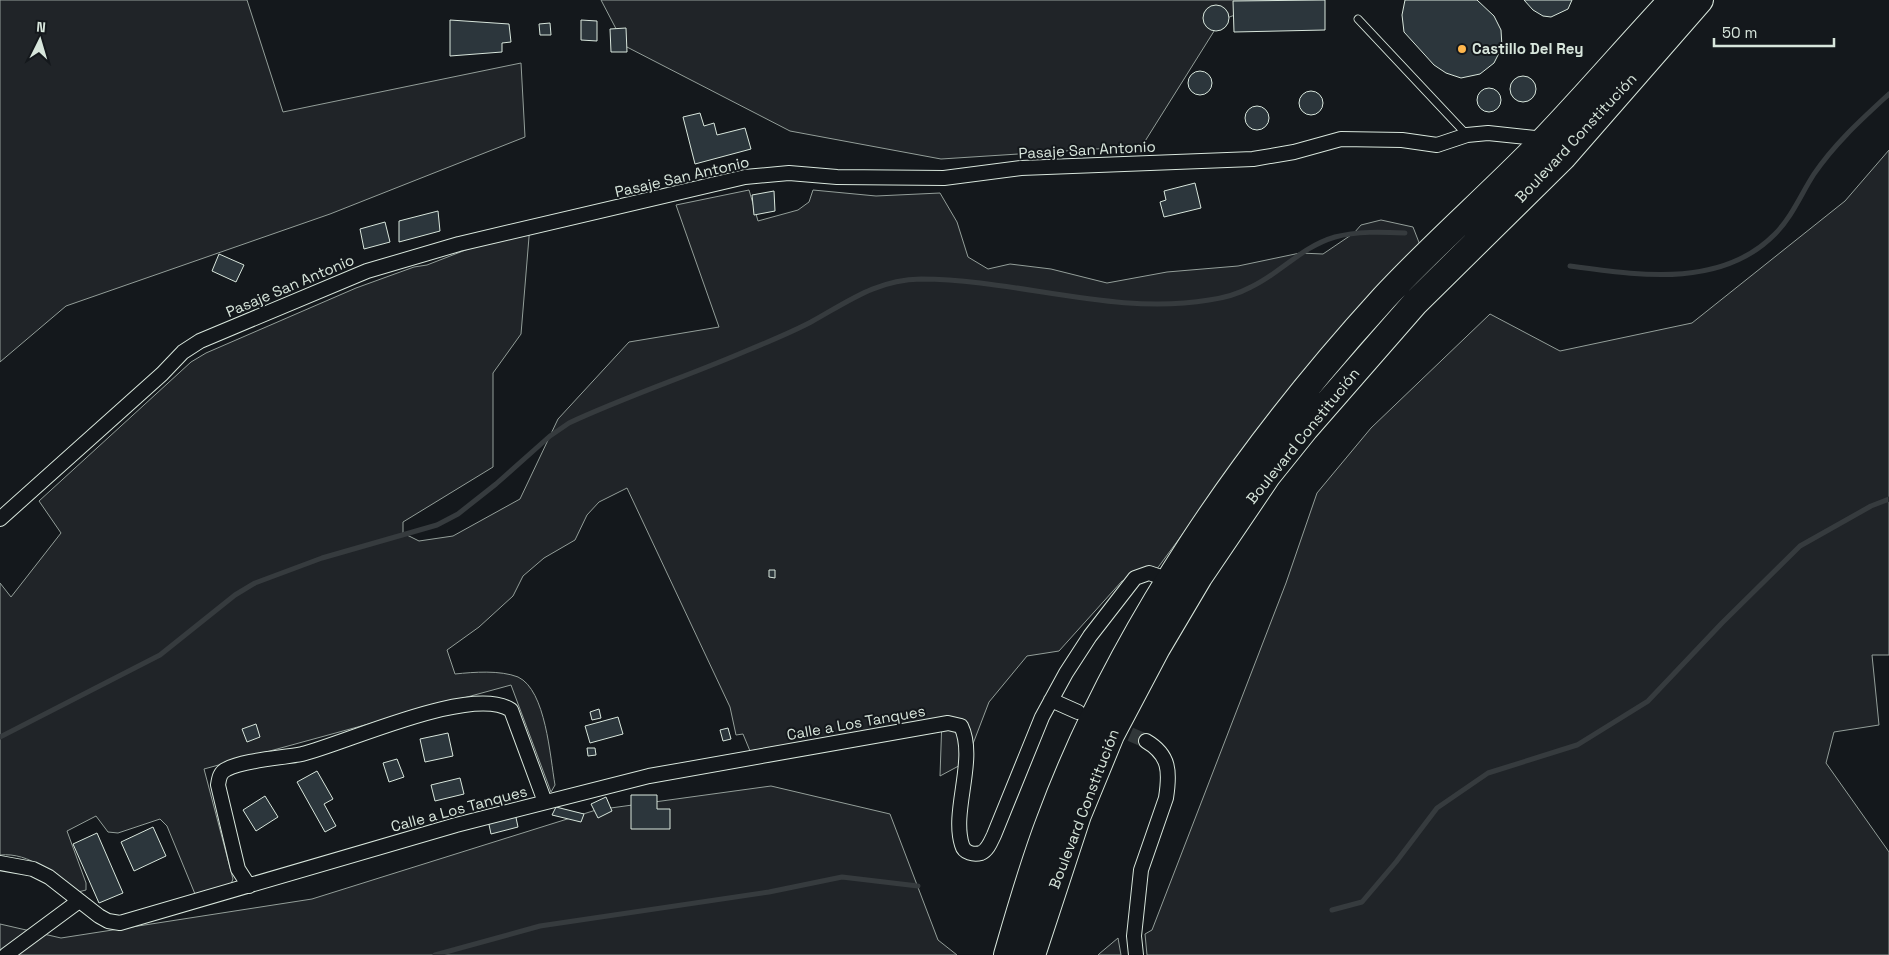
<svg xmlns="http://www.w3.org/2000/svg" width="1889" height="955" font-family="'Space Grotesk',sans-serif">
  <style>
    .green { fill: #202428; stroke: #939e99 }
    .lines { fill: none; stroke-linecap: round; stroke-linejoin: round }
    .stream { stroke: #363b3e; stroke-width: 5 }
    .building { fill: #2c363c; stroke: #d8e6dc }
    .street-tunnel { stroke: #313739; stroke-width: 14; stroke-dasharray: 14 7; stroke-linecap: butt }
    .lane-casing { stroke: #d8e6dc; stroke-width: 9 }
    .street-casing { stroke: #d8e6dc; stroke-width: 16 }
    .highway-casing { stroke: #d8e6dc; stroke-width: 28 }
    .lane { stroke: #14181c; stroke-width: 7 }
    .street { stroke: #14181c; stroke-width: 14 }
    .highway { stroke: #14181c; stroke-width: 26 }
    .poi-dot { fill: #ffb74d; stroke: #14181c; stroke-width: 2 }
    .labels { text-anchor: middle; stroke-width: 4; stroke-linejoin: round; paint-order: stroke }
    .poi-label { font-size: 15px; font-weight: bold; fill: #d8e6dc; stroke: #14181c; text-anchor: start }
    .street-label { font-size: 15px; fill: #d8e6dc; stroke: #14181c }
  </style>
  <rect width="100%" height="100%" fill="#14181c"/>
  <path class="green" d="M 0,0 L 247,0 L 283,112 L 521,63 L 525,137 L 330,214 L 66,306 L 0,362 Z
    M 601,0 L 1277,0 L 1221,20 L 1142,146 L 941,159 L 790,131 L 625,46 Z
    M 1889,150 L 1889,655 L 1872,655 L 1879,725 L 1834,732 L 1826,763 L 1889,852 L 1889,955 L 1147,955 L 1145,934 L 1152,930 L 1286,583 L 1317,493 L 1371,428 L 1490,314 L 1560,351 L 1692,323 L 1845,201 Z
    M 749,190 L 758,221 L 798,210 L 809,202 L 813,190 L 876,196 L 940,193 L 957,222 L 968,257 L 988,269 L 1010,264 L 1051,269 L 1107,283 L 1167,272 L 1238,266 L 1300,253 L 1323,254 L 1354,233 L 1361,225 L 1381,220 L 1413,227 L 1420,245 L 1378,307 L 1294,383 L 1148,581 L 1122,581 L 1059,651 L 1027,656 L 989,702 L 966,762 L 940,776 L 942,718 L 750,751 L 743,734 L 736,735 L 730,707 L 627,488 L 599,502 L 587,515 L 575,540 L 544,558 L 523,576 L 513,596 L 479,627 L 447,650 L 455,674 C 474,672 500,670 518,677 C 546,690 550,757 555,785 L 551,792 L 511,685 L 204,769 L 233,879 L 231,884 L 195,894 L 167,826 L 160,819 L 118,833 L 108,832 L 96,816 L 67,831 L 86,883 L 86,890 L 78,892 C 54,875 30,852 0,855 L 0,583 L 11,597 L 61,533 L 39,501 L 191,362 L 206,353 L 356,288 L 414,267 L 427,265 L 530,225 L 521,334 L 493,373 L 493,467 L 403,522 L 403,533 L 419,541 L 453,536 L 520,499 L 558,419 L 629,342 L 719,327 L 676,205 Z
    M 771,786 L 890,814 L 938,940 L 957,955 L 0,955 L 0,924 L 61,938 L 312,899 L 596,810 Z
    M 1118,938 L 1121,955 L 1098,955 L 1099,954 Z"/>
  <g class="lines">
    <path class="stream" d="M 1570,266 C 1638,275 1721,289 1775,234 C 1792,217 1801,194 1814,174 C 1835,143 1862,119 1889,94
      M 0,737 L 160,655 L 235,595 L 255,583 L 322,558 L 437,525 L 458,514 L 496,484 L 550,436 L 569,423 C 627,396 688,376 746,351 C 768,342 790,333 811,322 C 849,301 876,280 921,279 C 1017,279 1113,316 1209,300 C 1224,298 1238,294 1251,287 C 1281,273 1301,247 1335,237 C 1357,231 1382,232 1405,233
      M 1332,910 L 1362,902 L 1396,862 L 1437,808 L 1488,773 L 1577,745 L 1648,701 L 1722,623 L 1800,546 L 1871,506 L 1889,499
      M 435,955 L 540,926 L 769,892 L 842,877 L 918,886"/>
  </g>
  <path class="building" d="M 1325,0 L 1325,30 L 1234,32 L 1233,1 Z
    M 1405,0 L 1477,0 L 1494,16 L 1501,30 L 1502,47 L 1494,63 L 1480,74 L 1461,78 L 1446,73 L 1434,65 L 1404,32 L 1402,15 Z
    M 1524,0 L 1572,0 L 1568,9 L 1551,17 L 1543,16 L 1533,10 Z
    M1203 18a13 13 0 1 1 26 0a13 13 0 1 1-26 0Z
    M 450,20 L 509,24 L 511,42 L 502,43 L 502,52 L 450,56 Z
    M 581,20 L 597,21 L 597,41 L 581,40 Z
    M 550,23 L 551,35 L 540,35 L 539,24 Z
    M 626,28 L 627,52 L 611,52 L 610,29 Z
    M1188 83a12 12 0 1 1 24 0a12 12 0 1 1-24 0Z
    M1510 89a13 13 0 1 1 26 0a13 13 0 1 1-26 0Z
    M1477 100a12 12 0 1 1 24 0a12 12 0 1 1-24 0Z
    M1299 103a12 12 0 1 1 24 0a12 12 0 1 1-24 0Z
    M1245 118a12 12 0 1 1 24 0a12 12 0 1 1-24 0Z
    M 700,113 L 704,126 L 714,123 L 717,135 L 745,128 L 751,149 L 695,164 L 683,117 Z
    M 1195,183 L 1201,208 L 1164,217 L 1160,202 L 1166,200 L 1164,191 Z
    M 774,191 L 775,211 L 754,215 L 752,195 Z
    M 438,211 L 440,231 L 399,242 L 399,221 Z
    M 385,222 L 390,242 L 364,249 L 360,229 Z
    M 219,254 L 244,265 L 236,282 L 212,271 Z
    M 769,570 L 775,570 L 775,578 L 769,577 Z
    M 599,709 L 601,718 L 592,720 L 590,712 Z
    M 618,717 L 623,734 L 590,743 L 585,726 Z
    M 256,724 L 260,737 L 247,742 L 242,729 Z
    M 728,728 L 731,739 L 723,741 L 720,730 Z
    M 448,733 L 453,756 L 425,762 L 420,739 Z
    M 587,748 L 595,748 L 596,755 L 588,756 Z
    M 397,759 L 404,777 L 389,782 L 383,763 Z
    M 317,771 L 333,799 L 324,804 L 336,826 L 325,832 L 297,782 Z
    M 460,778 L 464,794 L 435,801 L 431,785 Z
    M 631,795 L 657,795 L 657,809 L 670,809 L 670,829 L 631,829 Z
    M 265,796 L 278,817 L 256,831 L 243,810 Z
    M 606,797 L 612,811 L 598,818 L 591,804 Z
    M 556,807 L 584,814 L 581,822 L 552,815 Z
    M 515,813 L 518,827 L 491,834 L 488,820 Z
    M 153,827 L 166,856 L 134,871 L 121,842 Z
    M 97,833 L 123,893 L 99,903 L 73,844 Z"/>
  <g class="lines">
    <path class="street-tunnel" d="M 1111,726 L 1146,741"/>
    <defs>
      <path id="lane" d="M 1358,19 L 1467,135"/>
      <path id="street" d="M 0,519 L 162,374 L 183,352 L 200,341 L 367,271 L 459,244 L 745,177 L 789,173 L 837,177 L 944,178 L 1021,168 L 1253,159 L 1294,152 L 1341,139 L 1402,140 L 1437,145 L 1467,135 L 1488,133 L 1544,139
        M 1051,700 L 1078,712
        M 0,863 L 33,869 L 49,877 L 99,916 L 108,921 L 120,923 L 456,825 L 649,776 L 948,723 L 961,726 C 977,759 951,811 962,845 C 964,853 974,855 981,853 C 988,850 991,841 994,835 L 1042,717 L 1066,673 L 1090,636 L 1135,578 L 1149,573 L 1170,580
        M 249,886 L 238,869 L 218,785 C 219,778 220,772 227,769 C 243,760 282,758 302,754 C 347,743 472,684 511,710 L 545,802
        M 6,955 L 79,901
        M 1136,955 L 1134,936 L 1141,870 L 1166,798 C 1170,772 1170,755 1146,741"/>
      <path id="highway" d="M 1007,955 C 1020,910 1033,864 1050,820 C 1121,629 1247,448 1384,298 C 1435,243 1492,194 1544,140 C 1588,94 1629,46 1672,0
        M 1032,955 L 1078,815 L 1111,735 L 1157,648 L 1199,577 L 1268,475 L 1305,429 L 1415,303 L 1563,157 L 1700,0"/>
    </defs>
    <use href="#lane" class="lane-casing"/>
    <use href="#street" class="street-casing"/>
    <use href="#highway" class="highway-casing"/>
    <use href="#lane" class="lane"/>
    <use href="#street" class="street"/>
    <use href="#highway" class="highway"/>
  </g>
  <circle class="poi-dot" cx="1462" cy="49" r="5"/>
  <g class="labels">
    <g class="poi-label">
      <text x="1472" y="54">Castillo Del Rey</text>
    </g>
    <g class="street-label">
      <text transform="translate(1576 138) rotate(-47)" y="5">Boulevard Constitución</text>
      <text transform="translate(1087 150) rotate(-3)" y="5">Pasaje San Antonio</text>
      <text transform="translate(682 177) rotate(-13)" y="5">Pasaje San Antonio</text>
      <text transform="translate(290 286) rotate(-23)" y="5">Pasaje San Antonio</text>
      <text transform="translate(1303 436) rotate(-51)" y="5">Boulevard Constitución</text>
      <text transform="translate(856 723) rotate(-10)" y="5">Calle a Los Tanques</text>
      <text transform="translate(459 809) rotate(-15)" y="5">Calle a Los Tanques</text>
      <text transform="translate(1084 809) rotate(-69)" y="5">Boulevard Constitución</text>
    </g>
  </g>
  <g transform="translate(40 40) rotate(5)" stroke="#14181c" stroke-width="4" paint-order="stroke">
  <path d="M0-4L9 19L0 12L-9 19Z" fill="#d8e6dc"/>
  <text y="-8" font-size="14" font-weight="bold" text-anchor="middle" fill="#d8e6dc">N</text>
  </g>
  <path d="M1714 38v8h120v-8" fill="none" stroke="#d8e6dc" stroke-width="2.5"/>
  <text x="1722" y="38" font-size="15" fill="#d8e6dc" stroke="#14181c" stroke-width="4" paint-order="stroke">50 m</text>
</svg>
